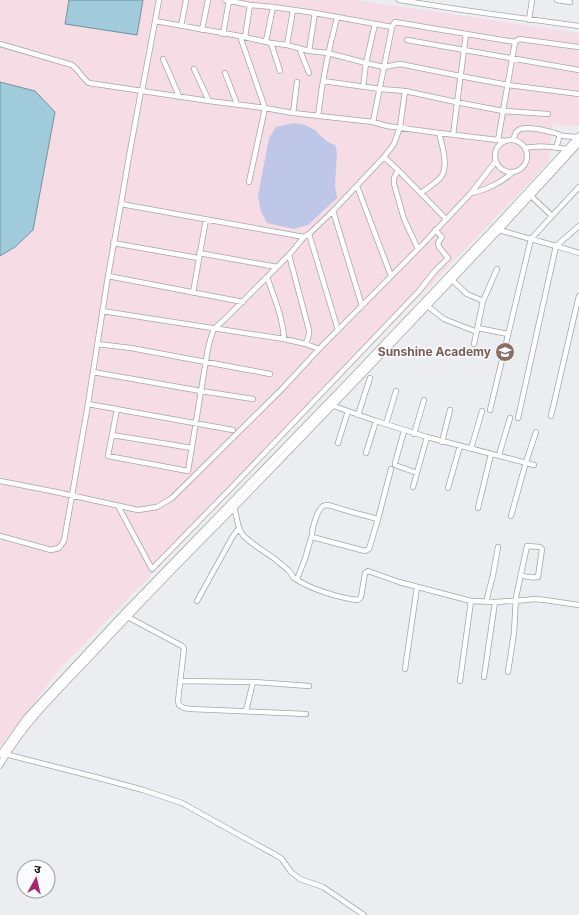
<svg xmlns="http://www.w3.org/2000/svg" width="579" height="915" font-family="Inter,'Noto Sans Devanagari',sans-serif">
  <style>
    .education { fill: #f6dce4 }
    .green { fill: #bec7e8 }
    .water { fill: #9fcbda; stroke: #73929d }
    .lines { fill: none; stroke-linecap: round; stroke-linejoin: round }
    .minor-casing { stroke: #a5a6a9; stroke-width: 6 }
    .tertiary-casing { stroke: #a5a6a9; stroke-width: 7 }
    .minor { stroke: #fff; stroke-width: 4.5 }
    .tertiary { stroke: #fff; stroke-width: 5.5 }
    .labels { text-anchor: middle; stroke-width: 3; stroke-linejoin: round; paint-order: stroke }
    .education-label { font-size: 12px; font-weight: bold; fill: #785e54; stroke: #fafbfe; text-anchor: end }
  </style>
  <rect width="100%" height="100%" fill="#ecedf1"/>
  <path class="education" d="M 0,0 L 355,0 L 579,33 L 579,126 L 552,125 L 549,162 L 59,670 L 0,747 Z"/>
  <path class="green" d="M 293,123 L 305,125 L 315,130 L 322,137 L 328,142 L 335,145 L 337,152 L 335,186 L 337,198 L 308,225 L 294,229 L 267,223 L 261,212 L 258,196 L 269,138 L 276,127 Z"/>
  <path class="water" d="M 69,0 L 143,0 L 137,35 L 65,24 Z
    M 0,82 L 35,91 L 55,112 L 33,230 L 15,247 L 0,256 Z"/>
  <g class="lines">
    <defs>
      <path id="minor" d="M 225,0 L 250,5 L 273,7 L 315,13 L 392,27
        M 399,0 L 463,10 L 579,26
        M 557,0 L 570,2
        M 529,20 L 532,0
        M 155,21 L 240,36 L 271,43 L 287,45 L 309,51 L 328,53 L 366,63 L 384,67 L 400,64 L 460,76 L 508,85 L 579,94
        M 181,26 L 186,0
        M 202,30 L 208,0
        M 223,34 L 229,1
        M 240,36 L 265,108 L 249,182
        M 245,37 L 250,5
        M 407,40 L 579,70
        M 266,41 L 273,7
        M 271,43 L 280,71
        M 0,44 L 72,65 C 79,70 82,78 89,83 L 209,101 L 265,108 L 293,113 L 373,122 L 387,126 L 439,133 L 506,141
        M 287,45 L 293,10
        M 299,48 L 309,73
        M 309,51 L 315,13
        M 163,59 L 179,96
        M 194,69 L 209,101
        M 225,73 L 237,104
        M 323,81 L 380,89 L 405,91 L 456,102 L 503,111 L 548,114
        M 363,87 L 366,63 L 375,24
        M 142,91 L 159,0
        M 293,113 L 297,82
        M 318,116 C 322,82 328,51 337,18
        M 373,122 L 392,27 L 395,22 L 515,42
        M 453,135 L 466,34
        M495 156a16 16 0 1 1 32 0a16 16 0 1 1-32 0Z
        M 498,140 L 515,42 L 519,39 L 579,47
        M 513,140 L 516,132 L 520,129 L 526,128 L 538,129 L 555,133 L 563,136 L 577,137
        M 525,148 C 539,145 553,147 567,149 L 569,151
        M 556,148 L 560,135
        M 384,157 L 398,170 L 446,219
        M 398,170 L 394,178 L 394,184 L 404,219 L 418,249
        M 357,186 L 391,276
        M 421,193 C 427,188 436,183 441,177 C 449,166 442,145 439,133
        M 471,193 C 484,191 502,182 512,173
        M 528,193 L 552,216 L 579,187
        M 121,204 L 304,237
        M 333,211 L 362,306
        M 552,216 L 531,239 L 556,246 L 579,226
        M 309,234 L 338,330
        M 113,243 L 198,258
        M 199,253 L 277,267
        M 289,255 L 309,330 L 309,334 L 306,344
        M 108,276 L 243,302
        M 267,277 C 274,297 283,318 284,339
        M 452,280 L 467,294 L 483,301
        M 193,293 L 206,219
        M 577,304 L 579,296
        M 426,305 L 444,319 L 477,332
        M 102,311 L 284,339 L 306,344 L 319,349
        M 478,328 L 508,334
        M 97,344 L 131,348 L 270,374
        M 474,344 L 483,301 L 497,269
        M 93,372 L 201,391 L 253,399
        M 88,404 L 233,430
        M 331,405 L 376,421 L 427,437 L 534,465
        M 117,409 L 108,456 L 188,471 L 208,348 L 211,337 L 214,329 L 225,319 L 289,255 L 304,237 L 309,234 L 333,211 L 384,157 L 394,144 L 400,127 L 405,91
        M 490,410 L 531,239 L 499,230
        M 358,415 L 370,378
        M 551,416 L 577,304 L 579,304
        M 518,418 L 556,246 L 579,253
        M 386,424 L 396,391
        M 404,431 L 395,463 L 395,465 L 417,473
        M 414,434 L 424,400
        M 112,435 L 192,448
        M 442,442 L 450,410
        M 338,443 L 348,411
        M 471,449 L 482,411
        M 366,453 L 376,421
        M 499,455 L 510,418
        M 0,481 L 56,492 L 138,510 L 157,507 L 172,498 L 283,388 L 319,349 L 423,244 L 471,193 L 496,161
        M 413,487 L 427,437
        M 448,488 L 460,446
        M 118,506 L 152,569 L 234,485 L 419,291 L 434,272 L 448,258 L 439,247 L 438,243 L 442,237 L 435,230
        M 233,506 C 238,515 236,527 243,535 C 251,544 264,551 275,559 C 279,563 284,566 289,571 C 291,573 292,576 294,578 C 310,589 339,598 358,600 L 361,597 L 365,573 L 368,571 L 399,582 L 471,601 L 495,602 L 526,600 L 534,599 L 545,600 L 579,605
        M 478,508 L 491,454
        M 511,516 L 526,462 L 536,432
        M 0,536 L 51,550 L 59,548 L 64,541 L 88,404 L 108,276 L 121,204 L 128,162 L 141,91
        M 312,538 C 311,531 317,511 322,507 C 324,505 326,505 328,505 L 355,513 L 378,519
        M 297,579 L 305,559 L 311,538 L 312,537 L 365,551 L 369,549 L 378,519 L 391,469
        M 197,601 L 233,536 L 239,528
        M 486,602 L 493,575 L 498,547
        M 126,616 L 182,646 L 184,648 L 178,701 L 179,705 L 184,708 L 191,709 L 306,714
        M 405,669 L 417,587
        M 508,672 L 514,633 L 516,597 L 527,546 L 540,547 L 542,549 L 538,577 C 532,578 526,577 521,575
        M 484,677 L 495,602
        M 180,681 L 253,682 L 309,686
        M 460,681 L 471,601
        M 246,711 L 253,682
        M 5,754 L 99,778 L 143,790 L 182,803 L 241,836 L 274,854 L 282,859 L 291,872 L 300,879 L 323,887 L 364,915"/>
      <path id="tertiary" d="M 0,755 L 27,717 L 123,614 L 345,385 L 495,227 L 579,136
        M 0,765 C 24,723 57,692 90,657 C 132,612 174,568 217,525 C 312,428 405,330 498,231 C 525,202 552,173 579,143"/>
    </defs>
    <use href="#minor" class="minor-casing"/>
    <use href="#tertiary" class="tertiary-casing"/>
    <use href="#minor" class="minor"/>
    <use href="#tertiary" class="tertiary"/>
  </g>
  <defs>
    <symbol id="school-disc" viewBox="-11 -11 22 22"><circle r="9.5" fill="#8d6e63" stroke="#fafbfe"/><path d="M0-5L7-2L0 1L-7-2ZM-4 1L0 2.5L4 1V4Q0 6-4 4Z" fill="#fff"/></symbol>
  </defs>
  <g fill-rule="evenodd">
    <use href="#school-disc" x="494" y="341" width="22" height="22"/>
  </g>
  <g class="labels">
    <g class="education-label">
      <text x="491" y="356">Sunshine Academy</text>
    </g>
  </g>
  <g transform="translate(36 879) rotate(8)"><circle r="19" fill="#fafbfe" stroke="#9b9c9e"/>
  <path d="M0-3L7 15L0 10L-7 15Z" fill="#a72572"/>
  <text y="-6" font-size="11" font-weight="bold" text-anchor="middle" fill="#0d0e0f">उ</text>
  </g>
</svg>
